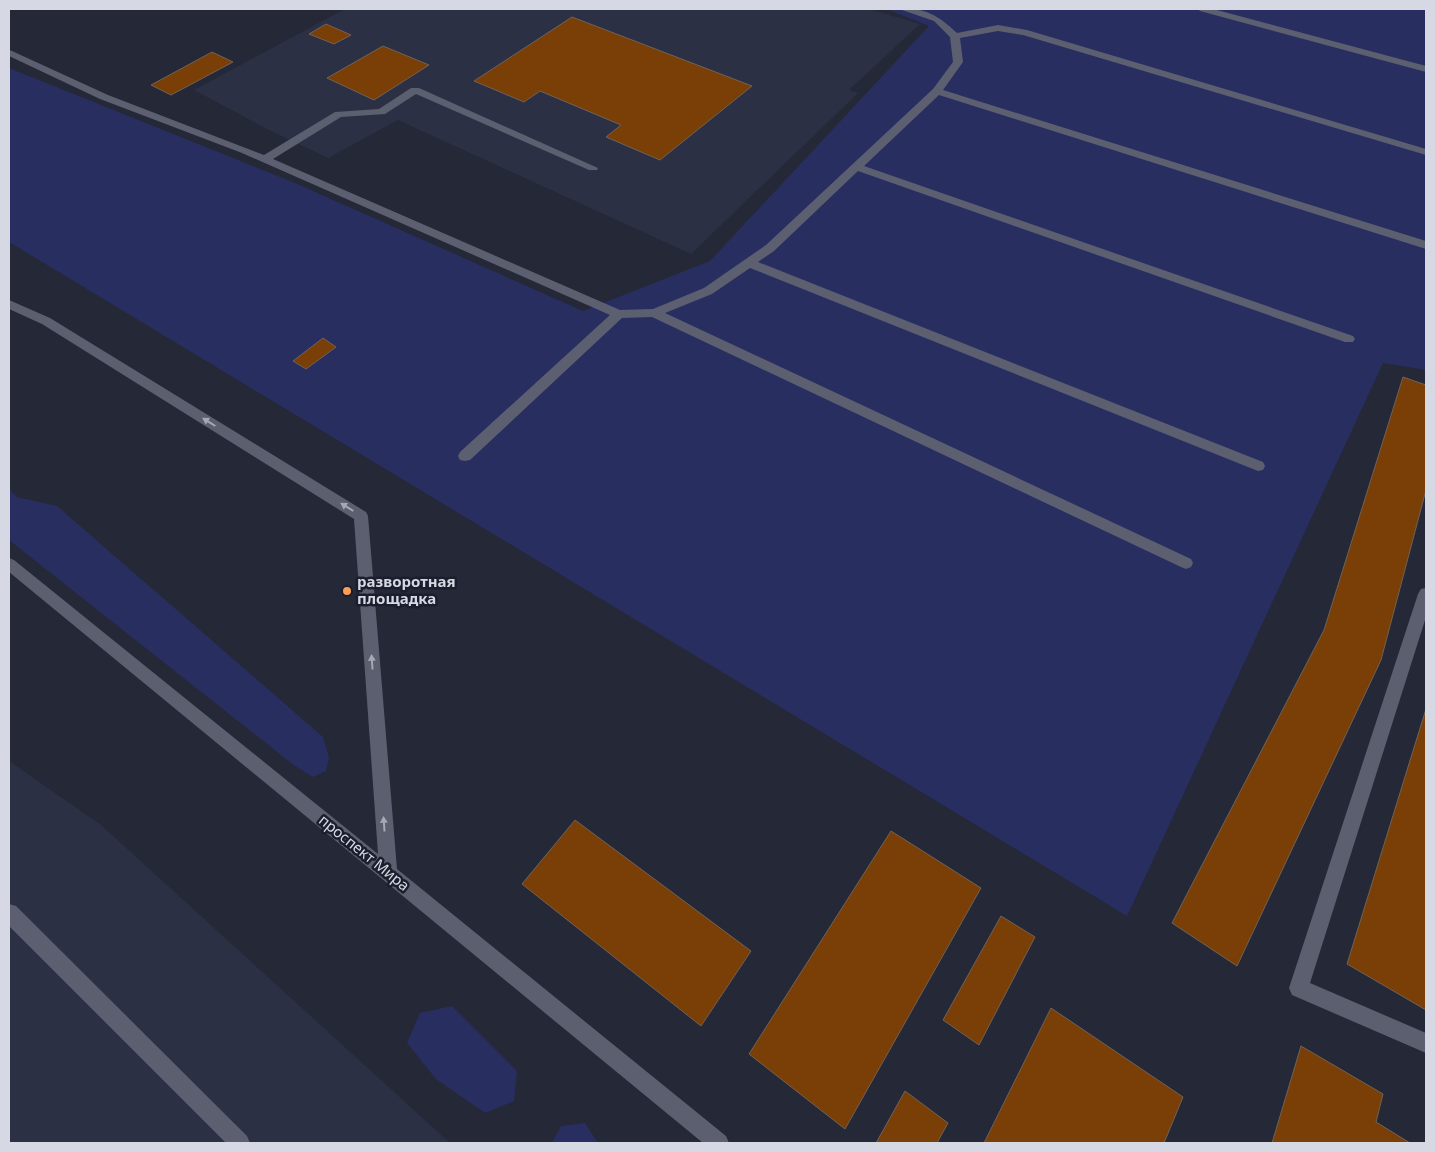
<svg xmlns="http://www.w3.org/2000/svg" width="1435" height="1152" font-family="'Noto Sans',sans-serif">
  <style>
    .built { fill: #2c3045 }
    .green { fill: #292e61 }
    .building { fill: #793f07; stroke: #726256 }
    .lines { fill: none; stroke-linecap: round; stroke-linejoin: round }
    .minor { fill: #5b5f70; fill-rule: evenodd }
    .oneway { fill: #a5a8b5 }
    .poi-dot { fill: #fc9d54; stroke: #1b1e2c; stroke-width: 2 }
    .labels { text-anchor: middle; stroke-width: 5; stroke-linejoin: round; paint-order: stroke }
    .poi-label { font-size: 15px; font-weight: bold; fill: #d6d9e3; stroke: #1b1e2c; text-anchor: start }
    .street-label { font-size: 15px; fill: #d6d9e3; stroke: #1b1e2c }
  </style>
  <rect width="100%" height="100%" fill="#252836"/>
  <path class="built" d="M 345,9 L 869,9 L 920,24 L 849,90 L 858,93 L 691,254 L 398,120 L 328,158 L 269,130 L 194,90 Z
    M 9,761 L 101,825 L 450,1143 L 9,1143 Z"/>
  <path class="green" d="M 887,9 L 1426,9 L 1426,370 L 1383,363 L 1127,916 L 9,242 L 9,68 L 295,183 L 583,311 L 710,261 L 929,26 Z
    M 9,489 L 17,497 L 57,506 L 323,737 L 329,758 L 326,771 L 313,777 L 295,766 L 9,540 Z
    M 452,1006 L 517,1071 L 514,1101 L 485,1113 L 436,1079 L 407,1043 L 420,1013 Z
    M 585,1123 L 598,1143 L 552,1143 L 561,1126 Z"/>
  <path class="building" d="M 572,17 L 752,86 L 660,160 L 606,137 L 621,125 L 540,91 L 524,102 L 474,81 Z
    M 326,24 L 351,35 L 334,44 L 309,34 Z
    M 383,46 L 429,65 L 374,100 L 327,78 Z
    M 212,52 L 233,62 L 171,95 L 151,85 Z
    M 323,338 L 336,347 L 306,369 L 293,361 Z
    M 1403,377 L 1426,385 L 1426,490 L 1381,660 L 1237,966 L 1172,923 L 1324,630 Z
    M 1426,709 L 1426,1010 L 1347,964 Z
    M 575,820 L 751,951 L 701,1026 L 522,884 Z
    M 891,831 L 981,888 L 845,1129 L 749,1054 Z
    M 1001,916 L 1035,937 L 979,1045 L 943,1020 Z
    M 1051,1008 L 1183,1097 L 1164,1143 L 984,1143 Z
    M 1301,1046 L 1383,1094 L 1376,1122 L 1410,1143 L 1272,1143 Z
    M 905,1091 L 948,1123 L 937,1143 L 876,1143 Z"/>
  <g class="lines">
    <path class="minor" d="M 899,9 C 925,7 939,16 957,33 L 998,25 L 1027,30 L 1426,149 L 1426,155 L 1023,35 L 998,31 L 960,38 L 963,62 L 943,90 L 1426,241 L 1426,249 L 939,95 L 864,166 L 1353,336 L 1355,339 L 1353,342 L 1345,342 L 858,171 L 774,251 L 758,262 L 1263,462 L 1265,466 L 1263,470 L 1258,471 L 750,268 L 712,294 L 665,313 L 1191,559 L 1193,563 L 1191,567 L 1186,569 L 1181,567 L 652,317 L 622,318 L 470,460 L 465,461 L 460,460 L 458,456 L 460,452 L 610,315 L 242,153 L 100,99 L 9,56 L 9,50 L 12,51 L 108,95 L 264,155 L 335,112 L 379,109 L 411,88 L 419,88 L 598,168 L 597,170 L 589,170 L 416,94 L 385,114 L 341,117 L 273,159 L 620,310 L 653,309 L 704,288 L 766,245 L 933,89 L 953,62 L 950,37 L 934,21 Z
      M 1198,9 L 1213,9 L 1426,66 L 1426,72 L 1200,11 Z
      M 9,300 L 50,318 L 366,512 L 368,516 L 397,869 L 726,1136 L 729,1143 L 703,1143 L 9,572 L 9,558 L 14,560 L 378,854 L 354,519 L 42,324 L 9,309 Z
      M 1426,588 L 1426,617 L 1310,983 L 1426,1033 L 1426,1053 L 1292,995 L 1289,988 L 1418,594 L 1421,589 Z
      M 9,904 L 16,906 L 247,1136 L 250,1143 L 226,1143 L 9,926 Z"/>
  </g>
  <defs><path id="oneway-solid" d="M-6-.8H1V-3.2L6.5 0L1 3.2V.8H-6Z" transform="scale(1.25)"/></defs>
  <g class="oneway">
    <use href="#oneway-solid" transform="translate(209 422) rotate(-148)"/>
    <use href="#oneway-solid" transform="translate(347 507) rotate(-148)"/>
    <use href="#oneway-solid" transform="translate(372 662) rotate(-94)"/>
    <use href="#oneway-solid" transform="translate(384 824) rotate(-94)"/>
  </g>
  <circle class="poi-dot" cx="347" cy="591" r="5"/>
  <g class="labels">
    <g class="poi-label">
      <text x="357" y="587">разворотная<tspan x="357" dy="17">площадка</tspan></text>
    </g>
    <g class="street-label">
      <text transform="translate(364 853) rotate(39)" y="5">проспект Мира</text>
    </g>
  </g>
  <rect width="1435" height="1152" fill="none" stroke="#d6d9e3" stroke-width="20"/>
</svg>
